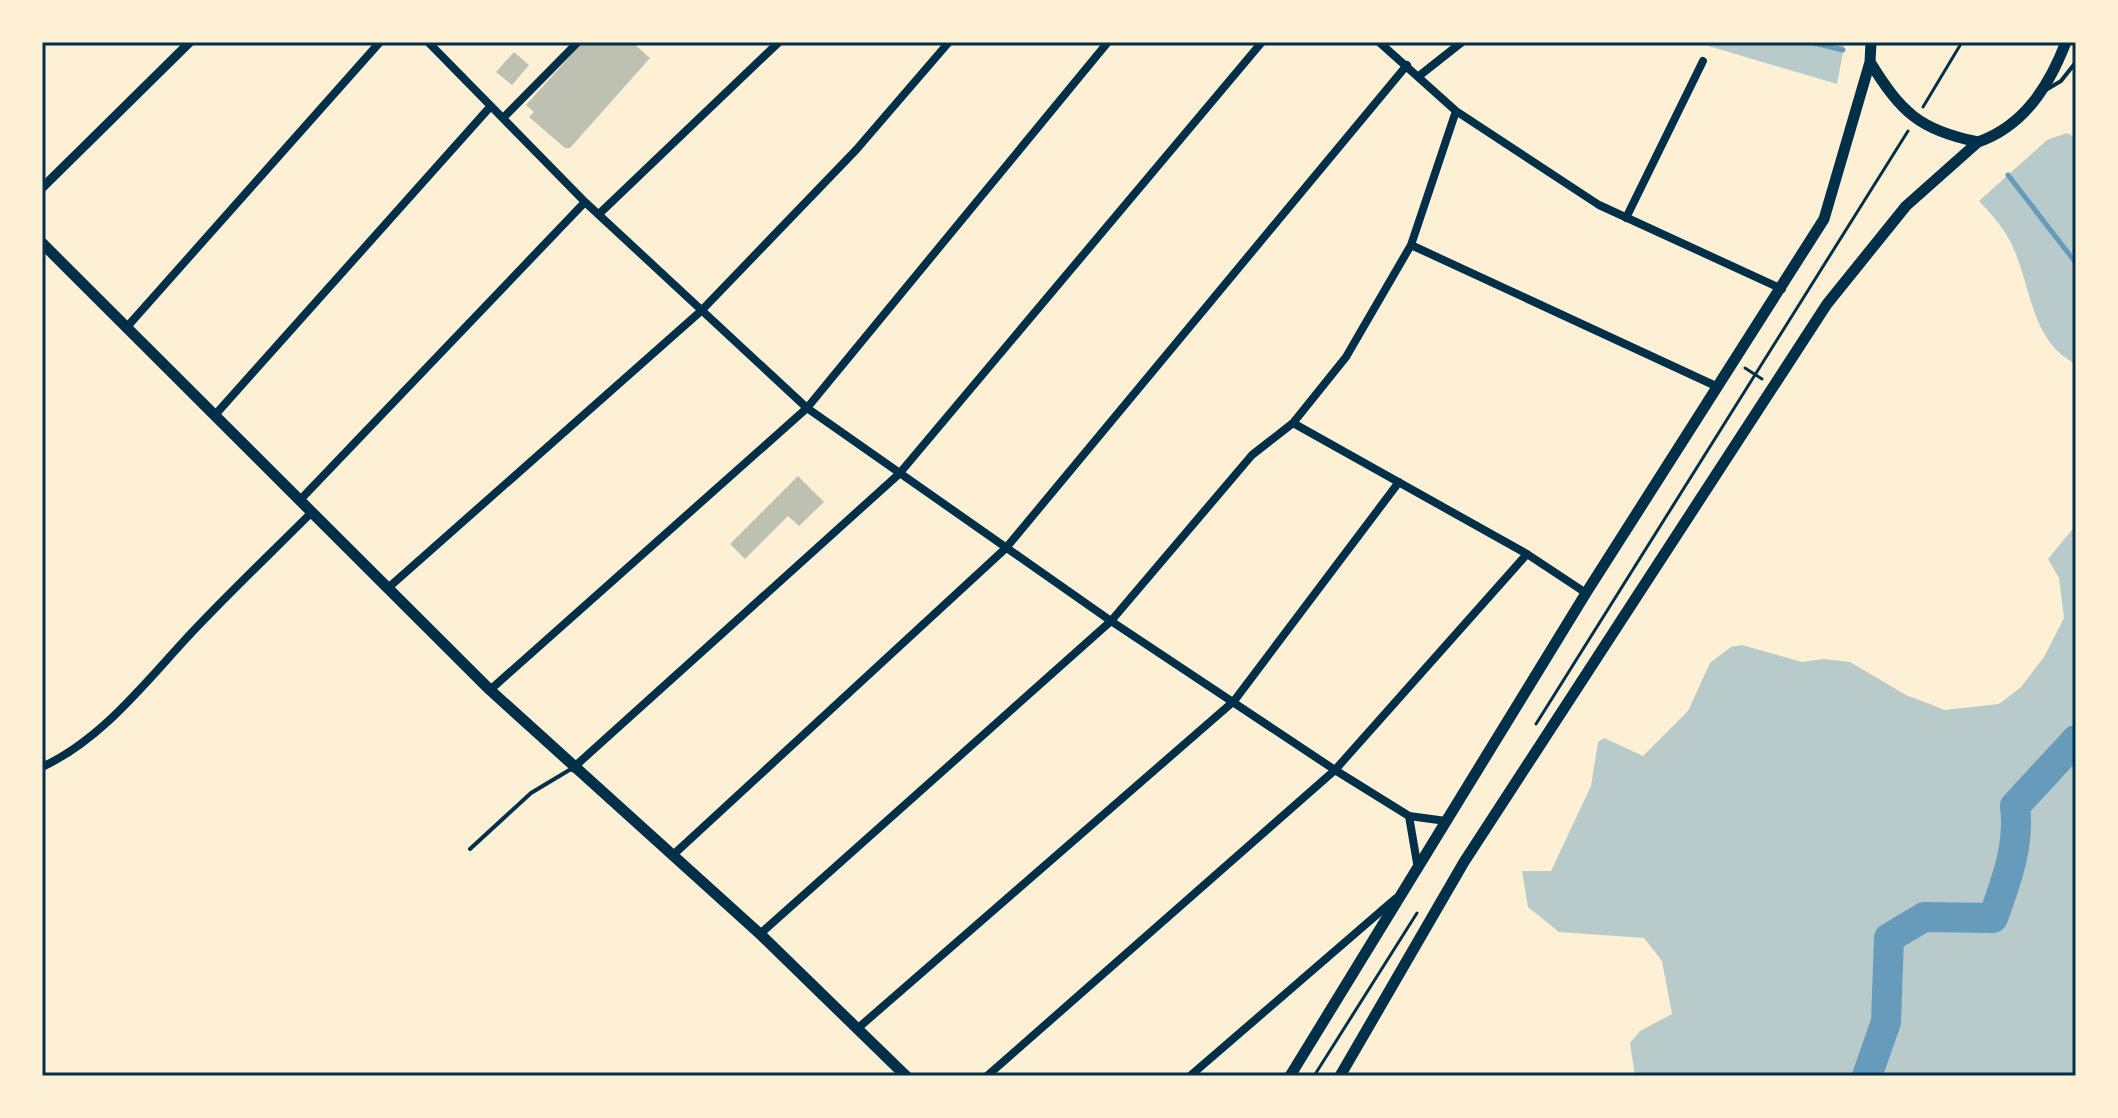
<svg xmlns="http://www.w3.org/2000/svg" width="2118" height="1118" font-family="'Golos Text',sans-serif">
  <style>
    .green { fill: #b9caca }
    .lines { fill: none; stroke-linecap: round; stroke-linejoin: round }
    .stream { stroke: #669bbc; stroke-width: 5 }
    .river { stroke: #669bbc; stroke-width: 30 }
    .building { fill: #bec0b2 }
    .path { stroke: #003049; stroke-width: 3 }
    .service { stroke: #003049; stroke-width: 4 }
    .minor { stroke: #003049; stroke-width: 8 }
    .tertiary { stroke: #003049; stroke-width: 9 }
    .secondary { stroke: #003049; stroke-width: 11 }
    .neatline { fill: none; stroke: #003049; stroke-width: 3 }
  </style>
  <rect width="100%" height="100%" fill="#fdf0d5"/>
  <path class="green" d="M 1695,42 L 1845,42 L 1837,84 Z
    M 2067,133 L 2076,138 L 2076,364 C 2033,343 2032,293 2015,252 C 2007,231 1994,217 1979,201 L 2047,140 Z
    M 2076,525 L 2076,1076 L 1635,1076 L 1630,1043 L 1640,1031 L 1672,1014 L 1662,961 L 1644,938 L 1559,932 L 1528,907 L 1522,871 L 1551,871 L 1591,786 L 1598,742 L 1604,738 L 1643,756 L 1688,711 L 1710,663 L 1731,647 L 1742,645 L 1802,662 L 1823,659 L 1850,662 L 1906,695 L 1945,710 L 1999,704 L 2021,687 L 2044,657 L 2064,618 L 2059,578 L 2048,559 Z"/>
  <g class="lines">
    <path class="stream" d="M 1810,42 L 1843,50
      M 2008,175 L 2076,263"/>
    <path class="river" d="M 1867,1076 L 1886,1022 L 1889,938 L 1924,917 L 1993,918 C 2006,881 2020,846 2015,806 L 2076,740"/>
  </g>
  <path class="building" d="M 583,42 L 632,42 L 650,58 L 570,148 L 565,148 L 529,117 L 534,112 L 526,105 Z
    M 514,52 L 529,65 L 512,85 L 496,72 Z
    M 798,476 L 824,502 L 799,526 L 788,516 L 745,559 L 730,544 Z"/>
  <g class="lines">
    <path class="path" d="M 1923,107 L 1962,42
      M 1745,368 L 1762,379
      M 1536,724 L 1908,131
      M 1314,1076 L 1417,913"/>
    <path class="service" d="M 2044,91 L 2061,81 L 2076,62
      M 470,849 L 531,793 L 571,769"/>
    <path class="minor" d="M 428,42 L 585,202 L 807,408 L 1111,621 L 1335,770 L 1409,816 L 1446,821
      M 1379,42 L 1456,111 L 1599,205 L 1782,289
      M 1419,76 L 1462,42
      M 503,118 L 578,42
      M 599,214 L 779,42
      M 1626,218 L 1703,61
      M 1411,245 L 1718,387
      M 126,328 L 380,42
      M 215,415 L 490,107
      M 1293,423 L 1527,554 L 1586,593
      M 300,500 L 585,202
      M 388,588 L 701,311 L 856,150 L 949,42
      M 490,690 L 807,408 L 1108,42
      M 42,767 C 105,738 150,676 197,627 C 234,588 273,551 311,513
      M 573,768 L 899,474 L 1262,42
      M 1409,816 L 1418,869
      M 673,855 L 1006,548 L 1407,65
      M 760,934 L 1111,621 L 1252,455 L 1293,423 L 1346,357 L 1411,245 L 1456,111
      M 857,1029 L 1234,701 L 1399,482
      M 987,1076 L 1335,770 L 1527,554
      M 1190,1076 L 1395,899"/>
    <path class="tertiary" d="M 42,188 L 190,42"/>
    <path class="secondary" d="M 1870,62 C 1901,112 1919,130 1978,142 C 2024,126 2049,86 2066,42
      M 42,243 L 490,690 L 760,934 L 906,1076
      M 1290,1076 L 1586,593 L 1824,219 L 1870,62 L 1871,42
      M 1340,1076 L 1464,862 L 1827,304 L 1906,206 L 1978,142"/>
  </g>
  <rect width="2118" height="1118" fill="none" stroke="#fdf0d5" stroke-width="88"/>
  <rect x="44" y="44" width="2030" height="1030" class="neatline"/>
</svg>
